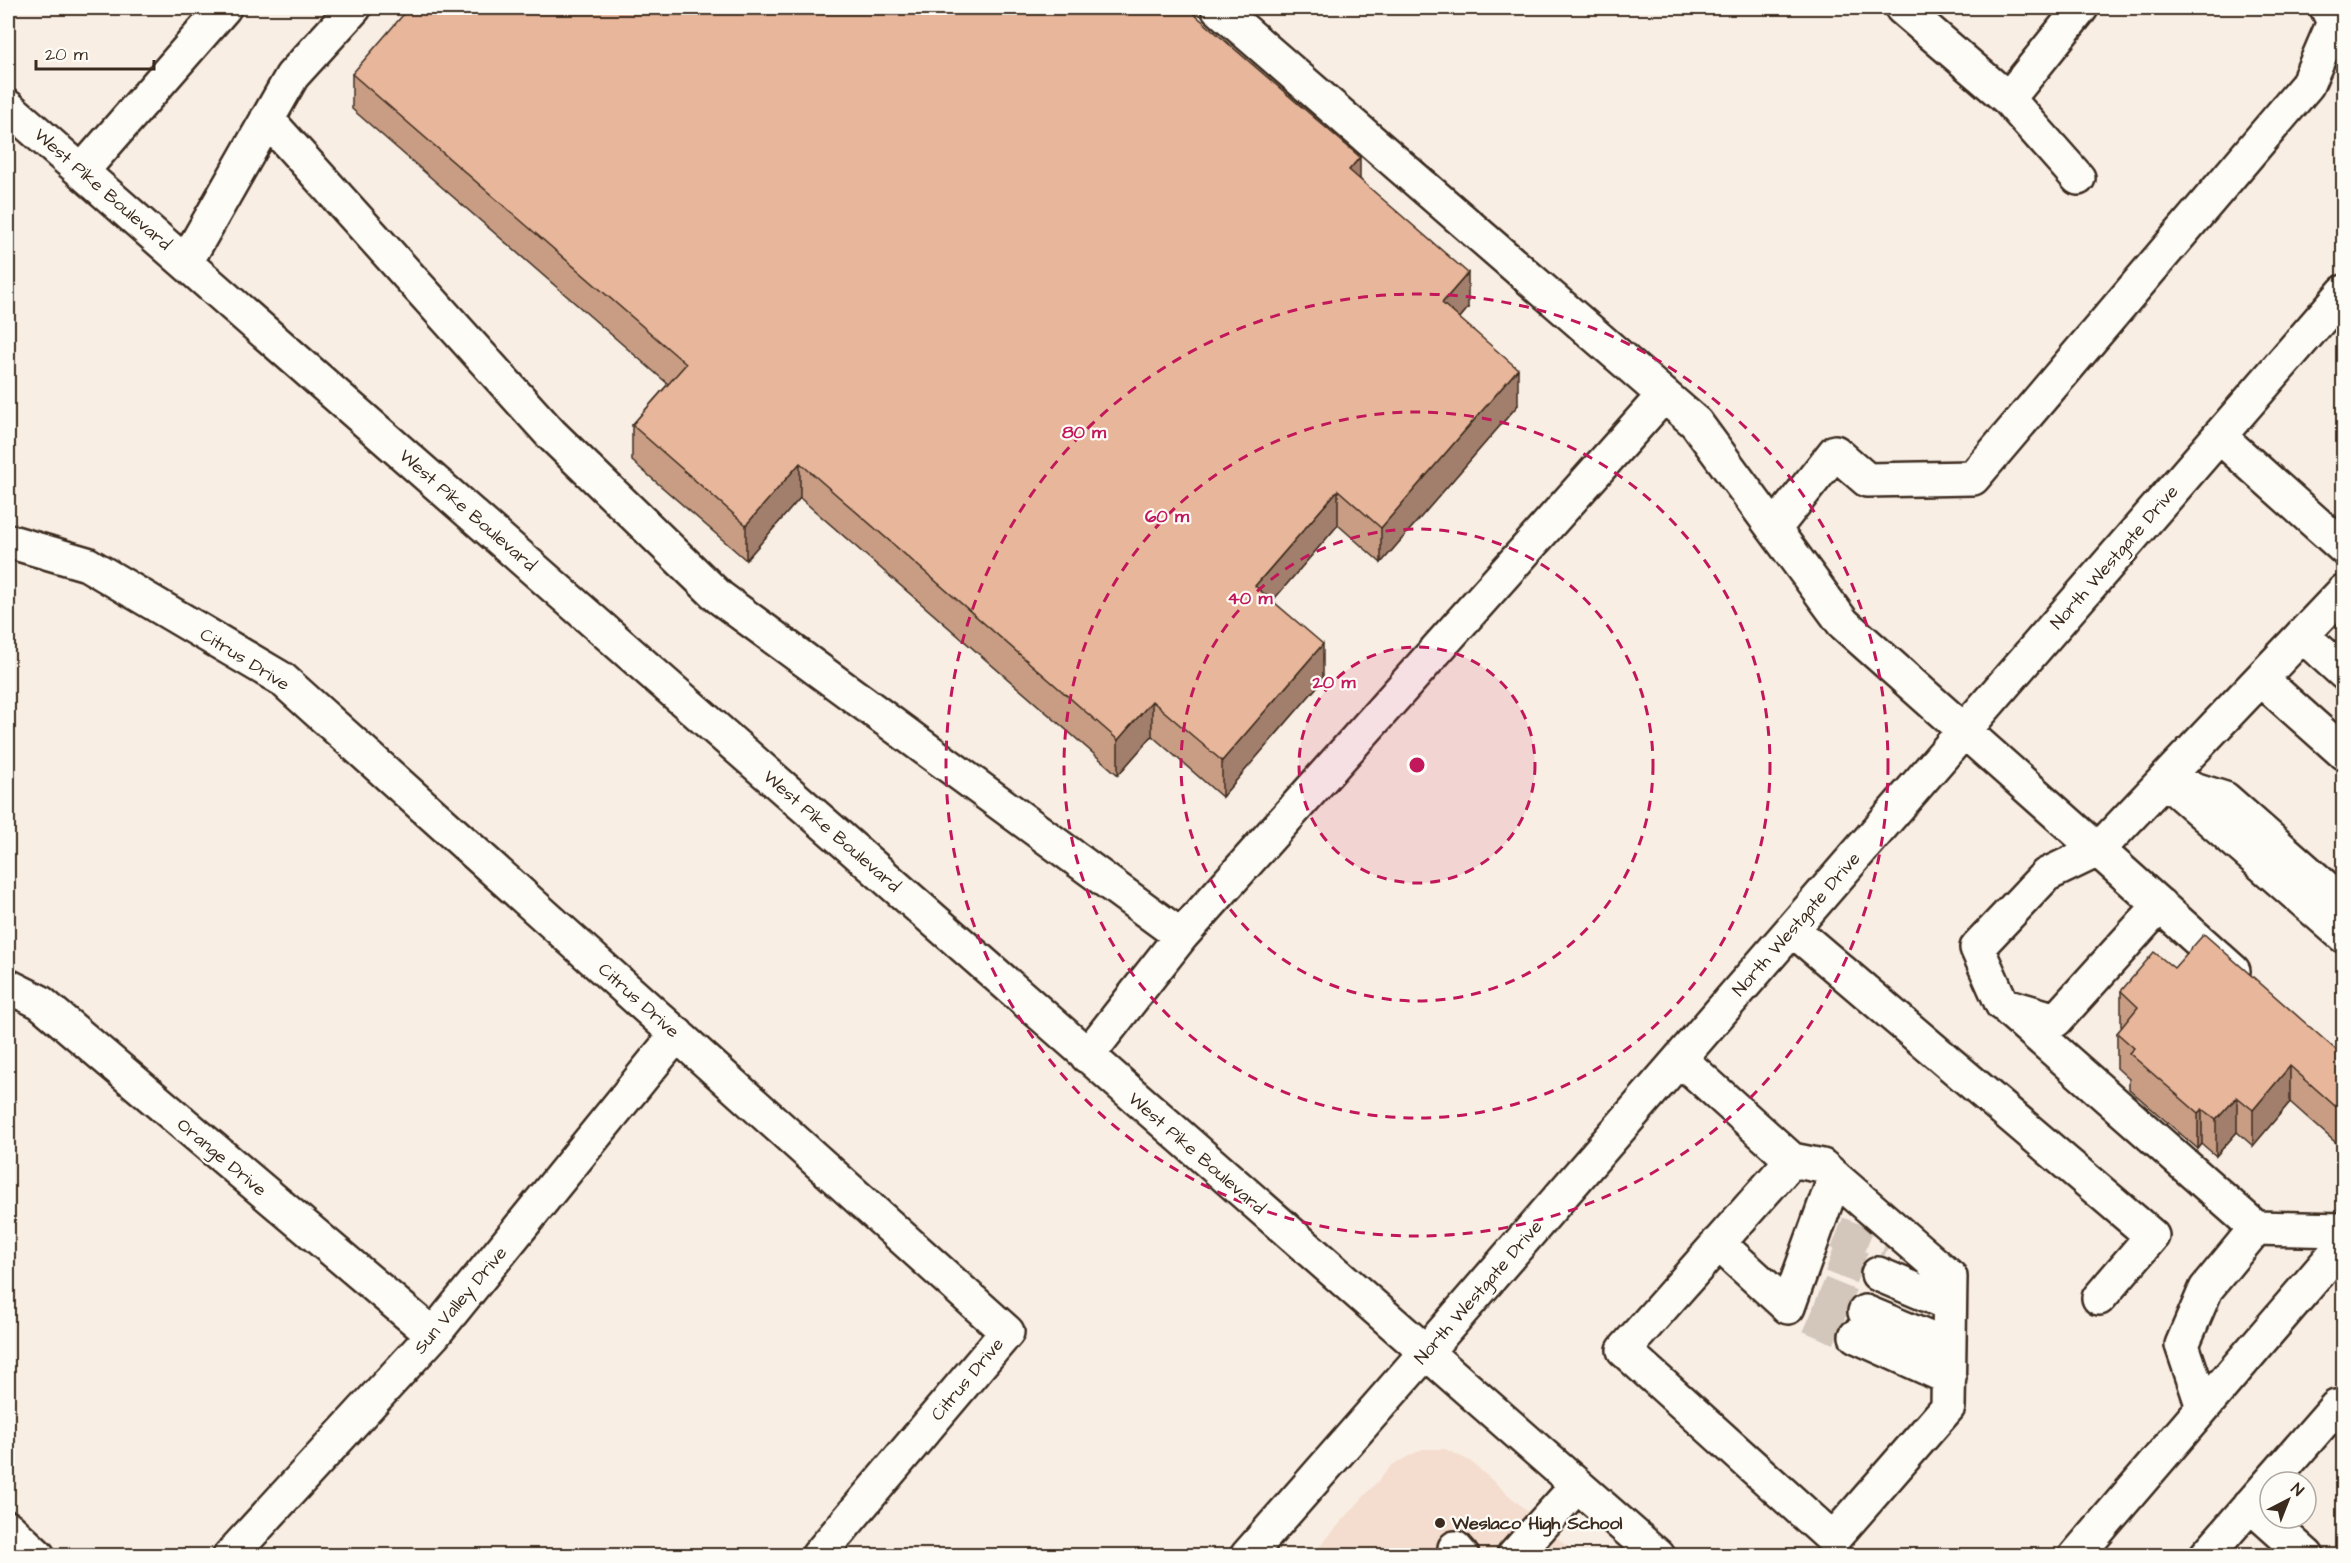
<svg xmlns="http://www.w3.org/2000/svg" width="2351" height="1563" font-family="'Architects Daughter',sans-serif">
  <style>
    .built { fill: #f4ddce }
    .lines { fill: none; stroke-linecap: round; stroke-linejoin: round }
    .minor-tunnel { stroke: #d3c7bc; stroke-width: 33; stroke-dasharray: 33 16; stroke-linecap: butt }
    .minor-casing { stroke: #3b2a1e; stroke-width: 38 }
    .minor { stroke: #fdfcf7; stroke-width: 33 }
    .wall { fill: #c89d84; stroke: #3b2a1e; stroke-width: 1.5 }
    .shaded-wall { fill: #a27f6c; stroke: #3b2a1e; stroke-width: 1.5 }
    .building { fill: #e8b69a; stroke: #3b2a1e; stroke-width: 1.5 }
    .ring { fill: none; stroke: #c2185b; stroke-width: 3; stroke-dasharray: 10 8 }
    .poi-dot { fill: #3b2a1e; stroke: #fdfcf7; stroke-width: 2 }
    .labels { text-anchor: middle; stroke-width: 4.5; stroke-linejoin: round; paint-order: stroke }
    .street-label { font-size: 18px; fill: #3b2a1e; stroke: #fdfcf7 }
    .poi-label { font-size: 18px; font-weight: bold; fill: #3b2a1e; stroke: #fdfcf7; text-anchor: start }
    .centre { fill: #c2185b; stroke: #fdfcf7; stroke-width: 3 }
    .ring-label { font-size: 18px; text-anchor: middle; font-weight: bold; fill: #c2185b; stroke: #fdfcf7; stroke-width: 4.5; stroke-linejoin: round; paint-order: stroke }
  </style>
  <rect width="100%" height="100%" fill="#f9eee4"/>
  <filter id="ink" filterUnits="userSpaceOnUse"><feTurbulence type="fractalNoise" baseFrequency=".0167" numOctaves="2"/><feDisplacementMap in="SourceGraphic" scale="12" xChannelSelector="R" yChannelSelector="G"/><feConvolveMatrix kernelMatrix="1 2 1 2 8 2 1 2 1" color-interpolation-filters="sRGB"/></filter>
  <g filter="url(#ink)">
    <path class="built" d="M 1422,1449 L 1445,1449 L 1470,1461 L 1577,1555 L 1311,1556 L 1392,1465 Z"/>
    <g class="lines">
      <path class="minor-tunnel" d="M 1837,1233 L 1886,1252
        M 1831,1256 L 1878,1274
        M 1819,1293 L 1865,1312
        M 1810,1316 L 1856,1336"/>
      <defs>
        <path id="minor" d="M 1218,8 L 1696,423 L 1843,623 L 2098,850 L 2344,591
          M 1902,8 L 2008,99
          M 8,107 L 1658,1556
          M 267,119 L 551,434 L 719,597 L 1181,936 L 1664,395
          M 82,171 L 224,8
          M 2078,178 L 2008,99 L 2081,8
          M 186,262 L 292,76 L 354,8
          M 2219,436 L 2344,548
          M 1774,529 L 1835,452 L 1867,480 L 1973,478 L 2307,85 L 2334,22 L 2327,8
          M 8,541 L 87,564 L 282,679 L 1007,1332 L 818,1556
          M 2302,635 L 2344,673
          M 2261,679 L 2344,753
          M 2165,780 L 2344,936
          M 2178,784 L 2225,799 L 2344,904
          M 2160,905 L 2056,1020 L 2002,1004 L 1977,948 L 2046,875 L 2098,850 L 2233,971
          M 1792,929 L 2152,1236 L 2099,1298
          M 8,986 L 40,1002 L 433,1335
          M 2010,1011 L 2256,1228 L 2344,1230
          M 1087,1056 L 1181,936
          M 1680,1059 L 1792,1160 L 1624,1350 L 1833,1539 L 1948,1407 L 1950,1277 L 1822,1166 L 1792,1160
          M 1718,1243 L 1788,1307 L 1835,1177
          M 1878,1274 L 1949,1304
          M 1865,1312 L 1949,1347
          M 1856,1336 L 1949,1378
          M 2203,1407 L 2182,1345 L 2206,1289 L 2256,1228
          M 2250,1505 L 2307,1556
          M 8,1528 L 38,1556
          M 1455,1548 L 1462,1556
          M 230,1556 L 433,1335 L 677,1034
          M 1247,1556 L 1425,1353 L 2344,292
          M 1514,1556 L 1577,1486
          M 2076,1556 L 2344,1243
          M 2206,1556 L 2336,1407 L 2344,1414"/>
      </defs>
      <use href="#minor" class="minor-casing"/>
      <use href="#minor" class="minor"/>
    </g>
    <path class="wall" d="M 352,74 L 1360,179 L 1468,308 L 1459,319 L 1518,405 L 1381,563 L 1338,525 L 1272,601 L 1323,680 L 1222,797 L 1152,736 L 1118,775 L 800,498 L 746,560 L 632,461 L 632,425 L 668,384 L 352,109 Z
      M 2174,968 L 2343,1056 L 2343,1149 L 2290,1102 L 2253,1146 L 2237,1132 L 2216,1156 L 2202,1144 L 2198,1149 L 2129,1089 L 2129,1079 L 2117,1068 L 2117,1033 L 2122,1028 L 2121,1026 L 2121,991 Z"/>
    <path class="shaded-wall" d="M 1360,157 L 1360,192 L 1349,170 Z
      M 1468,273 L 1468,308 L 1442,339 L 1442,303 Z
      M 1518,369 L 1518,405 L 1381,563 L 1381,528 Z
      M 800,463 L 800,498 L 746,560 L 746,525 Z
      M 1338,490 L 1338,525 L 1255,621 L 1255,586 Z
      M 1323,644 L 1323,680 L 1222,797 L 1222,761 Z
      M 1152,701 L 1152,736 L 1118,775 L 1118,740 Z
      M 2290,1066 L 2290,1102 L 2253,1146 L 2253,1110 Z
      M 2237,1097 L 2237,1132 L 2216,1156 L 2216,1120 Z
      M 2202,1109 L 2202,1144 L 2198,1149 L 2198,1113 Z"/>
    <path class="building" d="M 409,8 L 1187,8 L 1360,157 L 1349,170 L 1468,273 L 1442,303 L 1518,369 L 1381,528 L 1338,490 L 1255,586 L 1323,644 L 1222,761 L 1152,701 L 1118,740 L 800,463 L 746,525 L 632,425 L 686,364 L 352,74 Z
      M 2204,934 L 2343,1056 L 2343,1113 L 2290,1066 L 2253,1110 L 2237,1097 L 2216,1120 L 2202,1109 L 2198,1113 L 2129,1053 L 2134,1048 L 2117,1033 L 2138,1007 L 2121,991 L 2154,952 L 2174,968 Z"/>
  </g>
  <circle cx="1417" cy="765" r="118" fill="#c2185b" fill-opacity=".12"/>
  <g class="ring">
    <circle cx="1417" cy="765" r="118"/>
    <circle cx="1417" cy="765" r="236"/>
    <circle cx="1417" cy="765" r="353"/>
    <circle cx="1417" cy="765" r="471"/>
  </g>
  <circle class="poi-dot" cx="1440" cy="1523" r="6"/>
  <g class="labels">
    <g class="street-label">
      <text transform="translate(103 189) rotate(41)" y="6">West Pike Boulevard</text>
      <text transform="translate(468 510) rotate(41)" y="6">West Pike Boulevard</text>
      <text transform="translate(2114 557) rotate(-49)" y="6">North Westgate Drive</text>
      <text transform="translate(245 659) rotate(32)" y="6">Citrus Drive</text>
      <text transform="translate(832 831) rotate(41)" y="6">West Pike Boulevard</text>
      <text transform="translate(1796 924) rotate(-49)" y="6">North Westgate Drive</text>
      <text transform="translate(639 1000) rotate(42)" y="6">Citrus Drive</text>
      <text transform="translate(1197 1153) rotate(41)" y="6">West Pike Boulevard</text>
      <text transform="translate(222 1157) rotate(40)" y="6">Orange Drive</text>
      <text transform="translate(1478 1292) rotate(-49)" y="6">North Westgate Drive</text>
      <text transform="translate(460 1300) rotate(-50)" y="6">Sun Valley Drive</text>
      <text transform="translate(967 1379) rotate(-50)" y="6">Citrus Drive</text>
    </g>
    <g class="poi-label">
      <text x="1452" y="1529">Weslaco High School</text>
    </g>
  </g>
  <circle cx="1417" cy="765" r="9" class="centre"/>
  <g class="ring-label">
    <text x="1084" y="438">80 m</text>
    <text x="1167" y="522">60 m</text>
    <text x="1250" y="604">40 m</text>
    <text x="1334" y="688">20 m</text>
  </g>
  <rect width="2351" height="1563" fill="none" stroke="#fdfcf7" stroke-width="30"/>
  <rect x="15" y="15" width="2321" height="1533" fill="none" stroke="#3b2a1e" stroke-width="2" filter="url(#ink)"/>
  <g transform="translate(2288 1500) rotate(42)"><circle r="28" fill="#fdfcf7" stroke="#afa8a0" stroke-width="1.5"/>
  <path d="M0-4.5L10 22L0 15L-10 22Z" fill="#3b2a1e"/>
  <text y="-9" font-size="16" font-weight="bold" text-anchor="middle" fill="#3b2a1e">N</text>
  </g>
  <path d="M36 60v9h118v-9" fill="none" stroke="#3b2a1e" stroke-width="3"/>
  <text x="45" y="60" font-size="18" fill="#3b2a1e" stroke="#fdfcf7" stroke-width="4.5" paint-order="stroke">20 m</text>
</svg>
